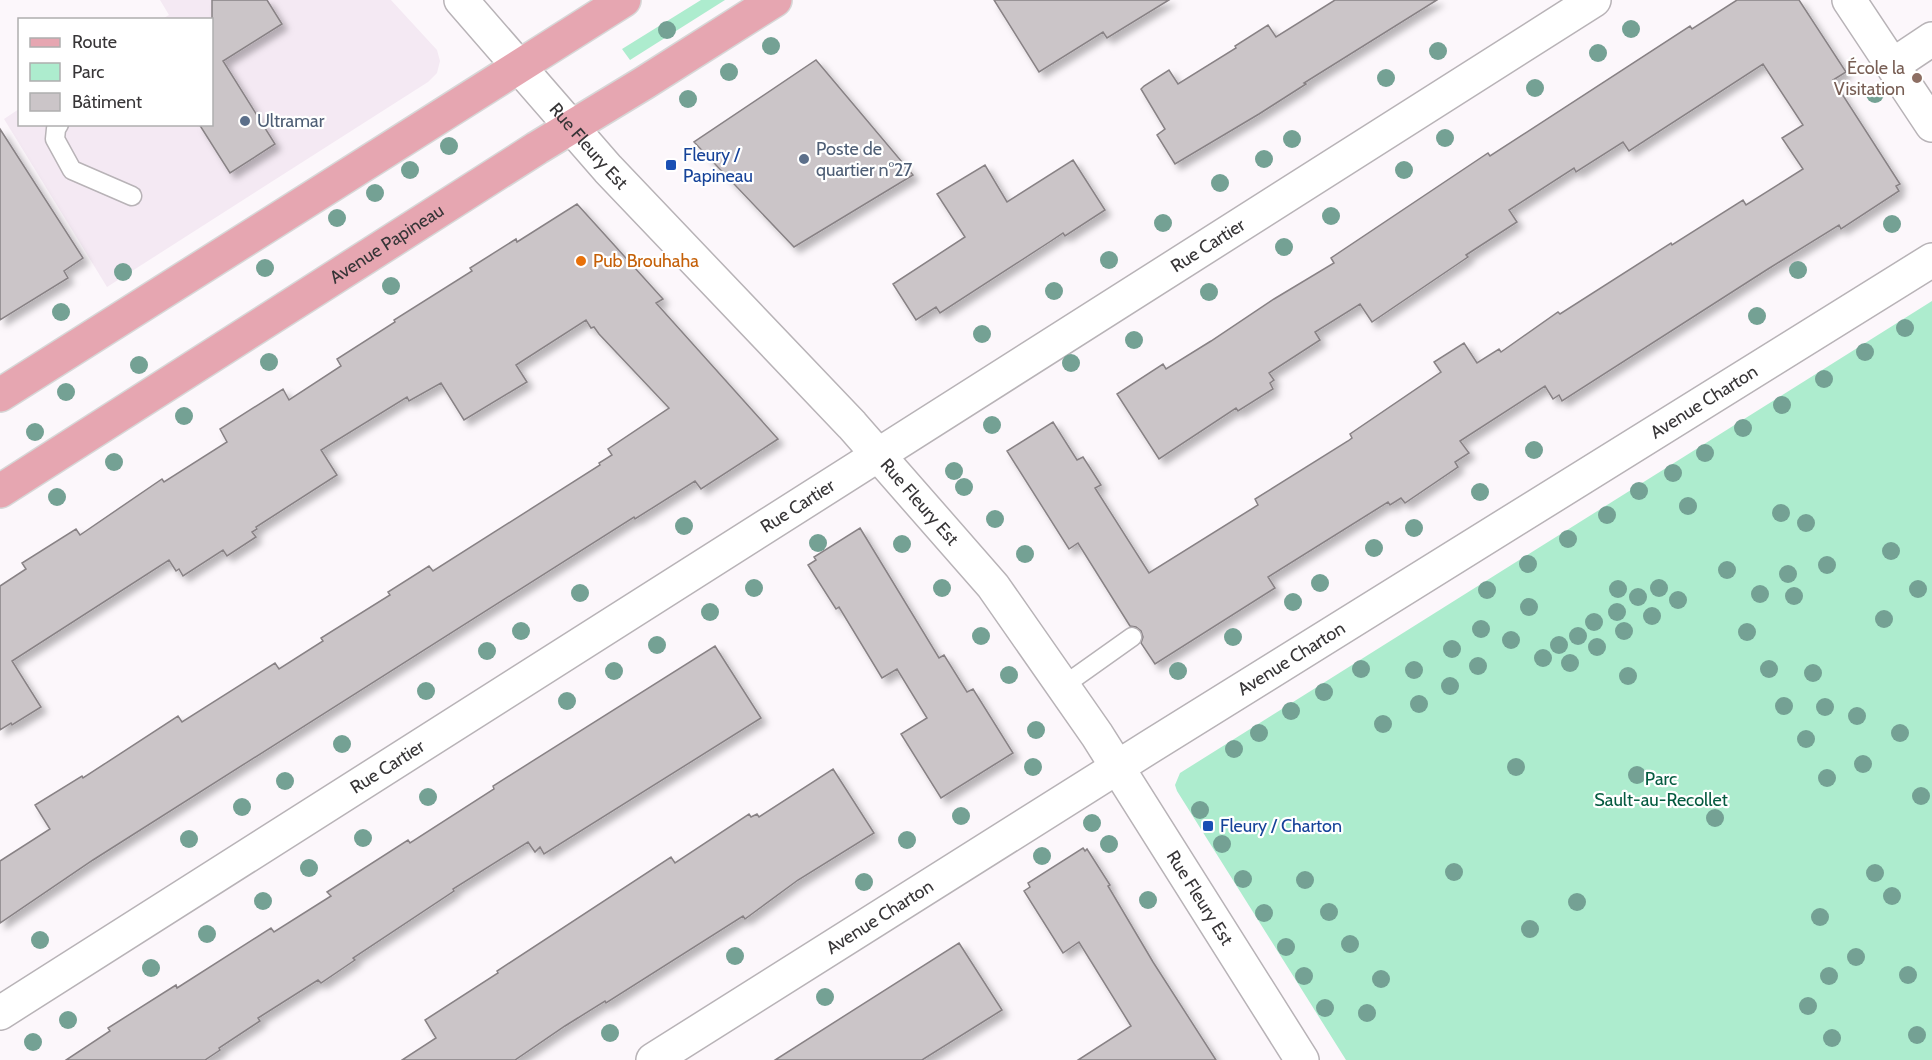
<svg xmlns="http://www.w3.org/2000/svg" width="1932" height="1060" font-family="Cabin,sans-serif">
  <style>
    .built { fill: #f4e9f3 }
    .green { fill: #adecce }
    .building { fill: #cbc5c8; stroke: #888285; stroke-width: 1.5; filter: url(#shadow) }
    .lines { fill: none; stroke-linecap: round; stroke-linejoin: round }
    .service-casing { stroke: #b8b3b7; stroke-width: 21 }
    .minor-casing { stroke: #b8b3b7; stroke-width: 36 }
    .tertiary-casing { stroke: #b8b3b7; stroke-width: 36 }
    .primary-casing { stroke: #d7d7d7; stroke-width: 36 }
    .service { stroke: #fff; stroke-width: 18 }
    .minor { stroke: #fff; stroke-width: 33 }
    .tertiary { stroke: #fff; stroke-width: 33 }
    .primary { stroke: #e6a6b1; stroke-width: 33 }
    .tree { fill: #74a194 }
    .education-dot { fill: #8d6e63; stroke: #fff; stroke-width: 2 }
    .service-dot { fill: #5c6f8a; stroke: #fff; stroke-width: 2 }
    .transit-dot { fill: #1a4fb4; stroke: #fff; stroke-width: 2 }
    .food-dot { fill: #e8710a; stroke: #fff; stroke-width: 2 }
    .labels { text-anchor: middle; stroke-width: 4.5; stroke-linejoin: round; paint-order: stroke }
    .education-label { font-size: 18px; fill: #785e54; stroke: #fff; text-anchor: end }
    .service-label { font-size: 18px; fill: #4e5e75; stroke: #fff; text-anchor: start }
    .street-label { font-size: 18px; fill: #373537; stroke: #fff }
    .transit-label { font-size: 18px; fill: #164399; stroke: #fff; text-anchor: start }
    .food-label { font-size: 18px; fill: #c56008; stroke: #fff; text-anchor: start }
    .park-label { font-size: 18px; fill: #055b40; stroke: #fff }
  </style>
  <defs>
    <filter id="shadow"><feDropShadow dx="5.5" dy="5.5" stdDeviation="3" flood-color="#0004"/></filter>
  </defs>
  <rect width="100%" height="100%" fill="#fcf7fb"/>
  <path class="built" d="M 160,0 L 391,0 L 437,50 L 440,61 L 437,73 L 428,82 L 107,287 L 4,119 L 19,109 L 20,124 L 212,124 L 212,20 L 162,19 L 169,15 Z"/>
  <path class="green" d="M 701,0 L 725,0 L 630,60 L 622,49 Z
    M 1932,301 L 1932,1060 L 1346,1060 L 1177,791 L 1175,785 L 1180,773 Z"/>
  <path class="building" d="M 212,0 L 267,0 L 282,24 L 223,61 L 275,144 L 230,173 L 199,124 L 212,124 Z
    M 994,0 L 1169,0 L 1107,38 L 1103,32 L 1039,72 Z
    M 1335,0 L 1437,0 L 1304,83 L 1306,84 L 1259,114 L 1175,164 L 1157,135 L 1165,129 L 1141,89 L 1144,86 L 1169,70 L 1178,84 L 1236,48 L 1235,46 L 1268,25 L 1276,37 Z
    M 1737,0 L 1799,0 L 1846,72 L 1833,80 L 1900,184 L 1896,186 L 1899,191 L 1841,229 L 1839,225 L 1768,269 L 1562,401 L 1559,395 L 1553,399 L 1545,386 L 1460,441 L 1469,453 L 1455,462 L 1458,467 L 1405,503 L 1401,498 L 1390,505 L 1388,502 L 1268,577 L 1275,588 L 1155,664 L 1141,643 L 1143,637 L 1141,631 L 1136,627 L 1130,626 L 1078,543 L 1069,549 L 1007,451 L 1053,422 L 1077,460 L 1083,457 L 1101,485 L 1095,488 L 1149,573 L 1258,505 L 1255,499 L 1348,441 L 1352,438 L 1350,434 L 1441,372 L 1434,362 L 1464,343 L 1477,363 L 1499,349 L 1501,352 L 1558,312 L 1560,314 L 1671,243 L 1672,245 L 1743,200 L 1746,205 L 1803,169 L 1782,138 L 1803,125 L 1763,64 L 1629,151 L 1623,142 L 1576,172 L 1574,168 L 1509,210 L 1517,222 L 1466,255 L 1468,257 L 1372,322 L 1360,304 L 1315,332 L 1320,340 L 1269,373 L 1274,380 L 1270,383 L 1273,389 L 1238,411 L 1236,408 L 1159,459 L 1117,394 L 1163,364 L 1166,369 L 1211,341 L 1274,299 L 1334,263 L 1331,258 L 1488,153 L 1490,156 L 1690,26 L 1692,29 Z
    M 816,60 L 913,175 L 794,247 L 694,142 Z
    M 0,129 L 83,258 L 64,271 L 68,278 L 0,320 Z
    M 1073,160 L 1105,210 L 1065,236 L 1063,233 L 1051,241 L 940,313 L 936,307 L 916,320 L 893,284 L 965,237 L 937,194 L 985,165 L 1007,202 Z
    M 577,204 L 663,299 L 656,303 L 778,439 L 701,489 L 695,481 L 635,519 L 634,517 L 93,860 L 0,923 L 0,861 L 50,829 L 35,805 L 82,776 L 83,778 L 178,716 L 182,722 L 275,663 L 279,669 L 323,641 L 321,638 L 390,595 L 388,592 L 429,566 L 433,571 L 600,465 L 599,463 L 612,455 L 608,449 L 669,408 L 599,334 L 594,327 L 591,328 L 586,320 L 516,365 L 527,382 L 464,420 L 441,383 L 409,401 L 407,397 L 321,450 L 337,475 L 256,527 L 257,529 L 252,532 L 256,537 L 227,556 L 223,550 L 183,576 L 179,569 L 176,571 L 169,560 L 12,661 L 41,707 L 12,725 L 11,723 L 0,730 L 0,586 L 26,569 L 22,563 L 76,529 L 80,535 L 162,479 L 164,482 L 227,442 L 220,429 L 283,389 L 289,400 L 341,366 L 337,359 L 395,322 L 394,320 L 472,271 L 470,268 L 516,239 L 517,242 Z
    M 860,528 L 939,658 L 944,655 L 967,692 L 973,689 L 1013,753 L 941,798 L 901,734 L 927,718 L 897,669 L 882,678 L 839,607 L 836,609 L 808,565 L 816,560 L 814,557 Z
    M 715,646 L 761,718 L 544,854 L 540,847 L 535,852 L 528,842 L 453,889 L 454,891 L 353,958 L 355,960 L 321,983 L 318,980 L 258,1018 L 260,1021 L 219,1048 L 220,1050 L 205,1060 L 66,1060 L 110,1031 L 108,1028 L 176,985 L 177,988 L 271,928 L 274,932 L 331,896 L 327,892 L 408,840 L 410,843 L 494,789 L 493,786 Z
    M 833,769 L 874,833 L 798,880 L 745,919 L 743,916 L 606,1003 L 605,1001 L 565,1026 L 515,1060 L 402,1060 L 436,1038 L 425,1020 L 498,973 L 497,971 L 671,857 L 675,863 L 749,814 L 751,817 L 757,814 L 759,817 Z
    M 1083,848 L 1085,851 L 1087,849 L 1110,885 L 1108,886 L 1153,962 L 1216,1060 L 1078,1060 L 1131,1026 L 1079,942 L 1063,953 L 1024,891 L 1030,887 L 1028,883 Z
    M 959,943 L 1002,1010 L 922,1060 L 775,1060 Z"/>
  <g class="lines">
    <defs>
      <path id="service" d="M 59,124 L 56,129 L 55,139 L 72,170 L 132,196
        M 1063,686 L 1132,637"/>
      <g id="minor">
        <path d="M 1849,0 L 1932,125"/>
        <path d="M 1893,65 L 1932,39"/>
        <path id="s1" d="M 0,1013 L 1594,0"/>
        <path id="s2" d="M 653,1060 L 1151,746 L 1932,260"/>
      </g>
      <g id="tertiary">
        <path id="s3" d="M 461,0 L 608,169 L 852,425 L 993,586 L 1097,735 L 1302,1060"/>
      </g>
      <g id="primary">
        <path d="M 0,395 L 624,0"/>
        <path id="s4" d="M 0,491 L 537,148 L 644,83 L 775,0"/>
      </g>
    </defs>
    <use href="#service" class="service-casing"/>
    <use href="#minor" class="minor-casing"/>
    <use href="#tertiary" class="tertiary-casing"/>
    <use href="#primary" class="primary-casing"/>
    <use href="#service" class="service"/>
    <use href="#minor" class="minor"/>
    <use href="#tertiary" class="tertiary"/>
    <use href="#primary" class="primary"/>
  </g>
  <g class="tree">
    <circle cx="1631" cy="29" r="9"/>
    <circle cx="667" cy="30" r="9"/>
    <circle cx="771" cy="46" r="9"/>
    <circle cx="1438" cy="51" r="9"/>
    <circle cx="1598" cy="53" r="9"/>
    <circle cx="729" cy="72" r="9"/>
    <circle cx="1386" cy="78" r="9"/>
    <circle cx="1535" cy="88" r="9"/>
    <circle cx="1875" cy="94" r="9"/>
    <circle cx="688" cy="99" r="9"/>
    <circle cx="1445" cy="138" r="9"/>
    <circle cx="1292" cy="139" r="9"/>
    <circle cx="449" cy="146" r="9"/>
    <circle cx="1264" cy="159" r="9"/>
    <circle cx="410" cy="170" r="9"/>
    <circle cx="1404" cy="170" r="9"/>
    <circle cx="1220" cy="183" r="9"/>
    <circle cx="375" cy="193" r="9"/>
    <circle cx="1331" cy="216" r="9"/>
    <circle cx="337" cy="218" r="9"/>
    <circle cx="1163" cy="223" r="9"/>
    <circle cx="1892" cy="224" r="9"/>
    <circle cx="1284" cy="247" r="9"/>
    <circle cx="1109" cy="260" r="9"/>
    <circle cx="265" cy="268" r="9"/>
    <circle cx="1798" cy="270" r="9"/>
    <circle cx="123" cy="272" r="9"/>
    <circle cx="391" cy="286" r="9"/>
    <circle cx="1054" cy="291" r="9"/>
    <circle cx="1209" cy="292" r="9"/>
    <circle cx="61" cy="312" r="9"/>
    <circle cx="1757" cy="316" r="9"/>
    <circle cx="1905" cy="328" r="9"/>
    <circle cx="982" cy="334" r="9"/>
    <circle cx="1134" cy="340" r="9"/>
    <circle cx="1865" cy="352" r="9"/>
    <circle cx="269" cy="362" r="9"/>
    <circle cx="1071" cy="363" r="9"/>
    <circle cx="139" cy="365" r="9"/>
    <circle cx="1824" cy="379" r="9"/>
    <circle cx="66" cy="392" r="9"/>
    <circle cx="1782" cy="405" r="9"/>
    <circle cx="184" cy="416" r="9"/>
    <circle cx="992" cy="425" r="9"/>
    <circle cx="1743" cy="428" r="9"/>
    <circle cx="35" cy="432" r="9"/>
    <circle cx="1534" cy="450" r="9"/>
    <circle cx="1705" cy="453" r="9"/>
    <circle cx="114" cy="462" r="9"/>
    <circle cx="954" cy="471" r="9"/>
    <circle cx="1673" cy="473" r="9"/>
    <circle cx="964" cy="487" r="9"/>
    <circle cx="1639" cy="491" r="9"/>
    <circle cx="1480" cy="492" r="9"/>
    <circle cx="57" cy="497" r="9"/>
    <circle cx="1688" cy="506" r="9"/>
    <circle cx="1781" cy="513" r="9"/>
    <circle cx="1607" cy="515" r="9"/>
    <circle cx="995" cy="519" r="9"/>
    <circle cx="1806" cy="523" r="9"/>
    <circle cx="684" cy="526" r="9"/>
    <circle cx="1414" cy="528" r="9"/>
    <circle cx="1568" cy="539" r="9"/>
    <circle cx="818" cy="543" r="9"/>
    <circle cx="902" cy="544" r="9"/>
    <circle cx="1374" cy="548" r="9"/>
    <circle cx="1891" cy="551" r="9"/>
    <circle cx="1025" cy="554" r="9"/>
    <circle cx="1528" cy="564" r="9"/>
    <circle cx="1827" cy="565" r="9"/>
    <circle cx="1727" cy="570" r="9"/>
    <circle cx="1788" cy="574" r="9"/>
    <circle cx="1320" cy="583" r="9"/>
    <circle cx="754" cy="588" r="9"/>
    <circle cx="942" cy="588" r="9"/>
    <circle cx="1659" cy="588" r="9"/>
    <circle cx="1618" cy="589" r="9"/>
    <circle cx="1918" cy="589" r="9"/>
    <circle cx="1487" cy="590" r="9"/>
    <circle cx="580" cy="593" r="9"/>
    <circle cx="1760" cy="594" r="9"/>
    <circle cx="1794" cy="596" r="9"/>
    <circle cx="1638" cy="597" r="9"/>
    <circle cx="1678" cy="600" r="9"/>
    <circle cx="1293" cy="602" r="9"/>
    <circle cx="1529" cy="607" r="9"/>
    <circle cx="710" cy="612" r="9"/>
    <circle cx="1617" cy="612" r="9"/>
    <circle cx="1652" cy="616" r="9"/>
    <circle cx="1884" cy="619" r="9"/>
    <circle cx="1594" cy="622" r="9"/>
    <circle cx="1481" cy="629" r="9"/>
    <circle cx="521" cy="631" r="9"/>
    <circle cx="1624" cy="631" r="9"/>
    <circle cx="1747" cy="632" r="9"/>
    <circle cx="981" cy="636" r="9"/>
    <circle cx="1578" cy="636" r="9"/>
    <circle cx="1233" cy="637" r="9"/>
    <circle cx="1511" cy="640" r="9"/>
    <circle cx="657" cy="645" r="9"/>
    <circle cx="1559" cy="645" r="9"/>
    <circle cx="1597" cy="647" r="9"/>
    <circle cx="1452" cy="649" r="9"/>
    <circle cx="487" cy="651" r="9"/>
    <circle cx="1543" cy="658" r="9"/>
    <circle cx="1570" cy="663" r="9"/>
    <circle cx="1478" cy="666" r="9"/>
    <circle cx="1361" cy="669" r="9"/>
    <circle cx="1769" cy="669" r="9"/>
    <circle cx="1414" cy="670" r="9"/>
    <circle cx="614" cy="671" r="9"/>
    <circle cx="1178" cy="671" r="9"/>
    <circle cx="1813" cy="673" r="9"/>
    <circle cx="1009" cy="675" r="9"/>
    <circle cx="1628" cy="676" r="9"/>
    <circle cx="1450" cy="686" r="9"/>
    <circle cx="426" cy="691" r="9"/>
    <circle cx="1324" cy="692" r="9"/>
    <circle cx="567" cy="701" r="9"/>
    <circle cx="1419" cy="704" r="9"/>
    <circle cx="1784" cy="706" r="9"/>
    <circle cx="1825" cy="707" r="9"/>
    <circle cx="1291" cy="711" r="9"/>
    <circle cx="1857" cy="716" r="9"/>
    <circle cx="1383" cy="724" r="9"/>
    <circle cx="1036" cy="730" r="9"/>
    <circle cx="1259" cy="733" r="9"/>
    <circle cx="1900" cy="733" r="9"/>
    <circle cx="1806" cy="739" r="9"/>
    <circle cx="342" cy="744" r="9"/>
    <circle cx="1234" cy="749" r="9"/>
    <circle cx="1863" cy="764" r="9"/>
    <circle cx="1033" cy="767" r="9"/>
    <circle cx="1516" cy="767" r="9"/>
    <circle cx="1637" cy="775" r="9"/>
    <circle cx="1827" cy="778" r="9"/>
    <circle cx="285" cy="781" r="9"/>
    <circle cx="1921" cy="796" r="9"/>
    <circle cx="428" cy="797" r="9"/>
    <circle cx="242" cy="807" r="9"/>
    <circle cx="1200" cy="810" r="9"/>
    <circle cx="961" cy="816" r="9"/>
    <circle cx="1715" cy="818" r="9"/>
    <circle cx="1092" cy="823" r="9"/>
    <circle cx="363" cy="838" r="9"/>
    <circle cx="189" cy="839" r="9"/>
    <circle cx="907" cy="840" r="9"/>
    <circle cx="1109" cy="844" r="9"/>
    <circle cx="1222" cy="844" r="9"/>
    <circle cx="1042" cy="856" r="9"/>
    <circle cx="309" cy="868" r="9"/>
    <circle cx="1454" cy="872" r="9"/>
    <circle cx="1875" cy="873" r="9"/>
    <circle cx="1243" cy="879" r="9"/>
    <circle cx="1305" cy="880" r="9"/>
    <circle cx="864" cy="882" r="9"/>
    <circle cx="1892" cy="896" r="9"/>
    <circle cx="1148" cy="900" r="9"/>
    <circle cx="263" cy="901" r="9"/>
    <circle cx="1577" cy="902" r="9"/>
    <circle cx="1329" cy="912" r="9"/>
    <circle cx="1264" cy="913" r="9"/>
    <circle cx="1820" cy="917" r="9"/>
    <circle cx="1530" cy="929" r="9"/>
    <circle cx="207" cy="934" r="9"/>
    <circle cx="40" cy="940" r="9"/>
    <circle cx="1350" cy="944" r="9"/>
    <circle cx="1286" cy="947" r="9"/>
    <circle cx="735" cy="956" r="9"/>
    <circle cx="1856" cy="957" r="9"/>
    <circle cx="151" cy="968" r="9"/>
    <circle cx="1908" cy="975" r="9"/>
    <circle cx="1304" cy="976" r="9"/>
    <circle cx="1829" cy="976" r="9"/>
    <circle cx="1381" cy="979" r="9"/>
    <circle cx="825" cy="997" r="9"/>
    <circle cx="1808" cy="1006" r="9"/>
    <circle cx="1325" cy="1008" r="9"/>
    <circle cx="1367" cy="1013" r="9"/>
    <circle cx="68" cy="1020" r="9"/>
    <circle cx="610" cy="1033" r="9"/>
    <circle cx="1917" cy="1035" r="9"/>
    <circle cx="1832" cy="1038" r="9"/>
    <circle cx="33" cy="1042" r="9"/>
  </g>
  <circle class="education-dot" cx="1917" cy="78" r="6"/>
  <g class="service-dot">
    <circle cx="245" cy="121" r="6"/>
    <circle cx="804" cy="159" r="6"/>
  </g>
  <g class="transit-dot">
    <rect x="665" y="159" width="12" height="12" rx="3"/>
    <rect x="1202" y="820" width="12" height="12" rx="3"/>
  </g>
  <circle class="food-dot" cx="581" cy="261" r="6"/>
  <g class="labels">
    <g class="education-label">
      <text x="1905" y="74">École la<tspan x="1905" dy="21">Visitation</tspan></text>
    </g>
    <g class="service-label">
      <text x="257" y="127">Ultramar</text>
      <text x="816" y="155">Poste de<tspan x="816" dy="21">quartier n°27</tspan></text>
    </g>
    <g class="street-label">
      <text dy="6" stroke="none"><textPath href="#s3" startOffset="194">Rue Fleury Est</textPath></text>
      <text dy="6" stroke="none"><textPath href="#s4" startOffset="459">Avenue Papineau</textPath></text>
      <text dy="6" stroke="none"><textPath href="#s1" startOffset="1431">Rue Cartier</textPath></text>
      <text dy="6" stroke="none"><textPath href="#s2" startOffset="1240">Avenue Charton</textPath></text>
      <text dy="6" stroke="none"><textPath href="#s3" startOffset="680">Rue Fleury Est</textPath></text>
      <text dy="6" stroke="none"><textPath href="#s1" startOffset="945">Rue Cartier</textPath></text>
      <text dy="6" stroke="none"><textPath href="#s2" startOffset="754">Avenue Charton</textPath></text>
      <text dy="6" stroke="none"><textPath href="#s1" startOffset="459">Rue Cartier</textPath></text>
      <text dy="6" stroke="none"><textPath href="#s3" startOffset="1166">Rue Fleury Est</textPath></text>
      <text dy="6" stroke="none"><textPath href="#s2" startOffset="268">Avenue Charton</textPath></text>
    </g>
    <g class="transit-label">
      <text x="683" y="161">Fleury /<tspan x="683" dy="21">Papineau</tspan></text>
      <text x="1220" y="832">Fleury / Charton</text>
    </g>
    <g class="food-label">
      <text x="593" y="267">Pub Brouhaha</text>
    </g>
    <g class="park-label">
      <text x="1661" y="785">Parc<tspan x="1661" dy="21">Sault-au-Recollet</tspan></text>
    </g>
  </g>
  <rect x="18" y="18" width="195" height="108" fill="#ffffff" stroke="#afaeaf" stroke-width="1.5"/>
  <rect x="30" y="38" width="30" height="9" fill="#e6a6b1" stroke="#afaeaf" stroke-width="1.5"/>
  <text x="72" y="48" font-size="18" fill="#373537">Route</text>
  <rect x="30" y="63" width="30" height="18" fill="#adecce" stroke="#afaeaf" stroke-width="1.5"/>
  <text x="72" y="78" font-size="18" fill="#373537">Parc</text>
  <rect x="30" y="93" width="30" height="18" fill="#cbc5c8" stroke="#afaeaf" stroke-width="1.5"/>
  <text x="72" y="108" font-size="18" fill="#373537">Bâtiment</text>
</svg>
